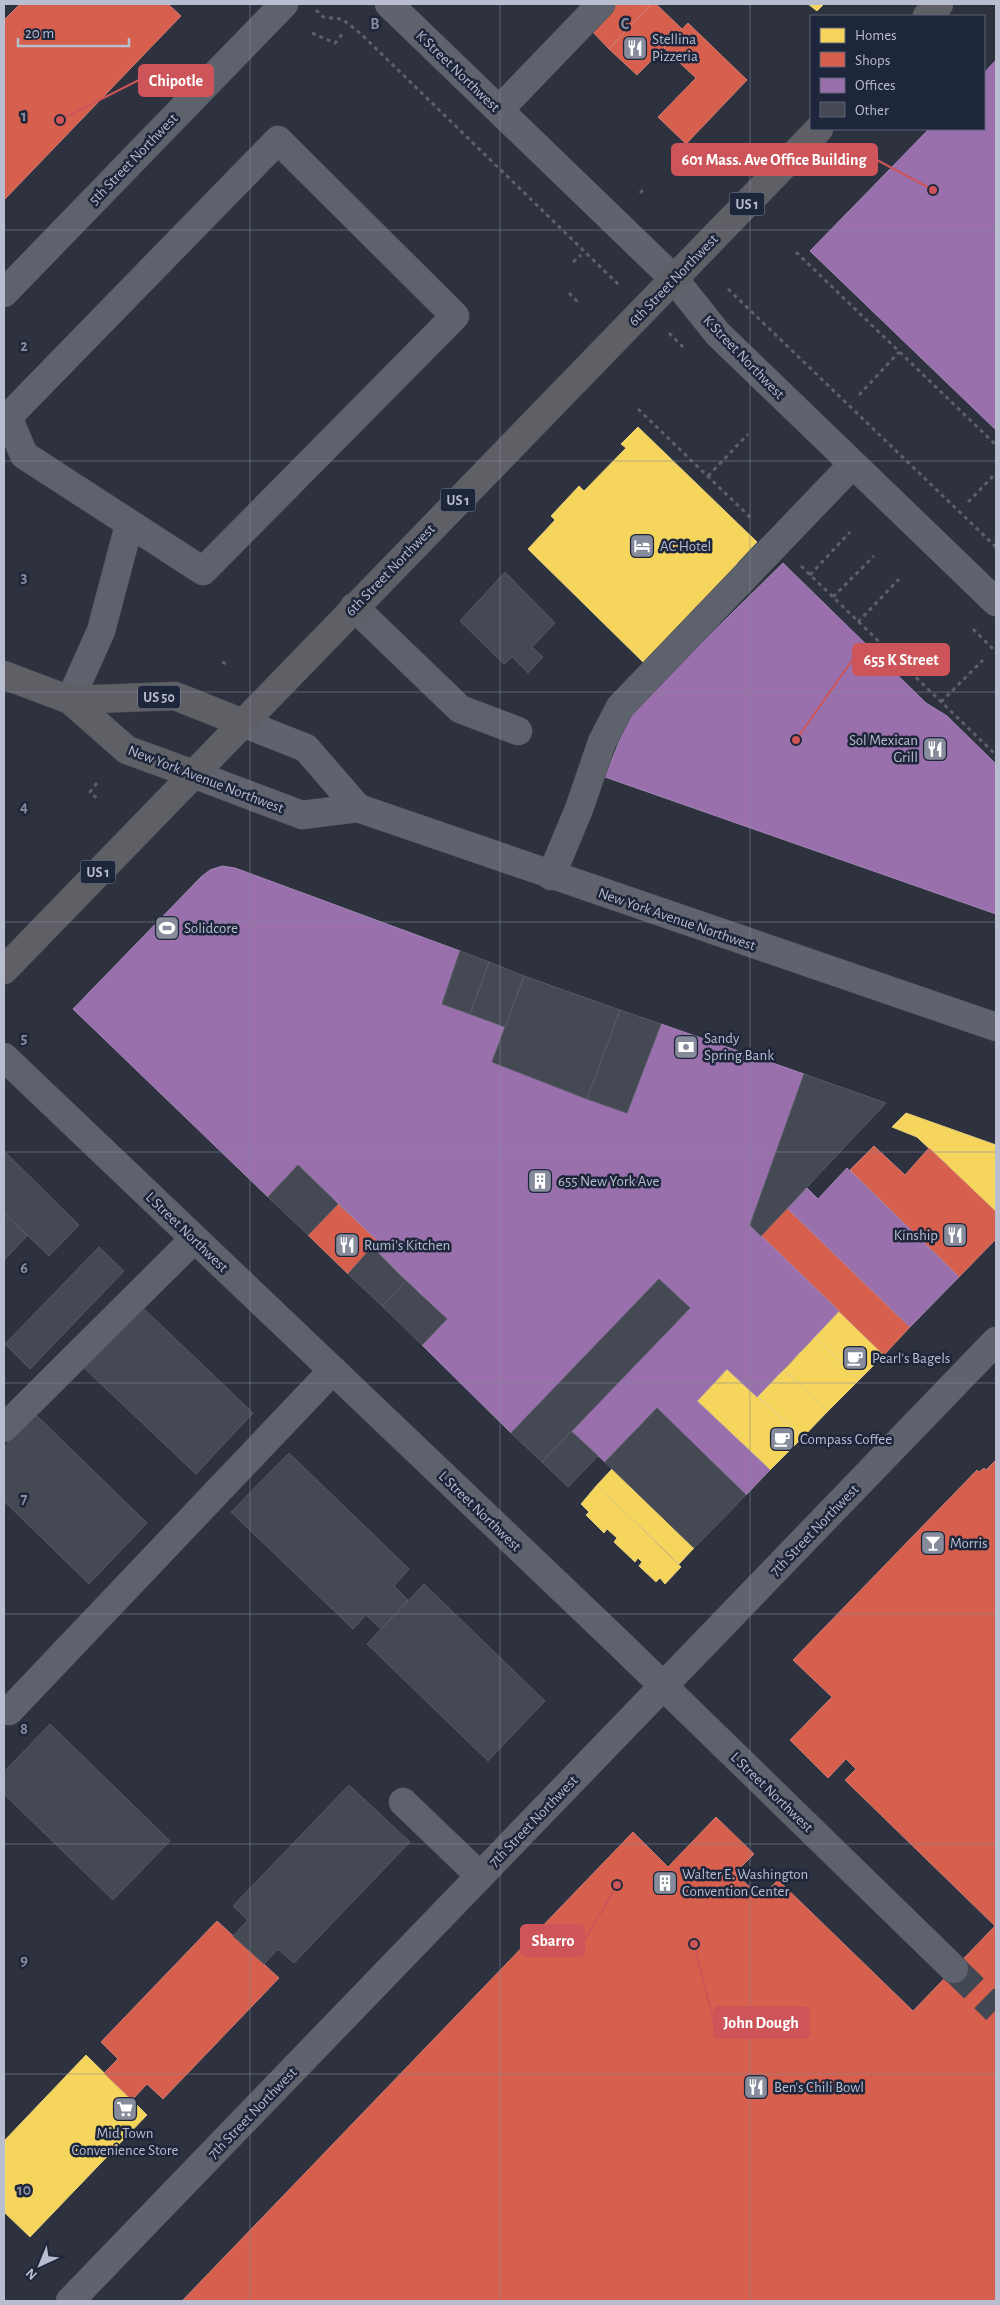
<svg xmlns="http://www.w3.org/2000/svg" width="1000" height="2305" font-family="'Alegreya Sans',sans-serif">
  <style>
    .homes { fill: #f6d55c; stroke: #e3ce7e }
    .shops { fill: #d6604d; stroke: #cd7c74 }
    .offices { fill: #9970ab; stroke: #a287b6 }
    .building { fill: #454954; stroke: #555a65 }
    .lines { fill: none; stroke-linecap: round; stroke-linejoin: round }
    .minor-tunnel { stroke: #424754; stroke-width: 28; stroke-dasharray: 28 14; stroke-linecap: butt }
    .minor-casing { stroke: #4a4e57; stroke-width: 29 }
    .major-casing { stroke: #4b4f5b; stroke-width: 29 }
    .highway-casing { stroke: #4a4e59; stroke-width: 29 }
    .path { stroke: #5b6069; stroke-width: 3; stroke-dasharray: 4 4; stroke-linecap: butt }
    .minor { stroke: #5e626c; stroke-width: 28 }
    .major { stroke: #60636d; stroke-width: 28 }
    .highway { stroke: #5f6065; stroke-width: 28 }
    .grid { fill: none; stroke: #878c9c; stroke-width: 1; stroke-opacity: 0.55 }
    .labels { text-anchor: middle; stroke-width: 5; stroke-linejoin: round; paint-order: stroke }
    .shield { fill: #1e263b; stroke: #8a90a3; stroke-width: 1 }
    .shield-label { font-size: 14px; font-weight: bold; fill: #b8bdcf }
    .poi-label { font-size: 15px; fill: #b8bdcf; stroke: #1e263b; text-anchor: start }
    .street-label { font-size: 15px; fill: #b8bdcf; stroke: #1e263b }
    .grid-label { font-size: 16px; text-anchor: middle; font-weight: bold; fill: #878c9c; stroke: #1e263b; stroke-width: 5; stroke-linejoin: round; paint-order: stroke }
    .leader { fill: none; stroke: #cd555a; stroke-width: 2 }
    .callout-dot { fill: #cd555a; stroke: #1e263b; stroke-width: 2 }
    .callout { fill: #cd555a; stroke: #cd555a; stroke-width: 2 }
    .callout-label { font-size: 16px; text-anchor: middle; font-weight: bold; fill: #fff }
  </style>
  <rect width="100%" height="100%" fill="#2d323e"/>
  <path class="homes" d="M 808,4 L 824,4 L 817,11 Z
    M 638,427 L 757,542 L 737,563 L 743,569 L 648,667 L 528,549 L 555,520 L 551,516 L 579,486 L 584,491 L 626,448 L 621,444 Z
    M 906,1113 L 996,1145 L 996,1212 L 917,1137 L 892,1127 Z
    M 839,1311 L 884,1355 L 859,1380 L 815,1337 Z
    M 815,1337 L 859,1380 L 828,1411 L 784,1370 Z
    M 727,1369 L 803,1437 L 770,1470 L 697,1401 Z
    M 784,1370 L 828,1411 L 803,1437 L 757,1397 Z
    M 612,1469 L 694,1548 L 679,1564 L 597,1485 Z
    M 597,1485 L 681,1567 L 665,1584 L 660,1578 L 656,1582 L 639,1566 L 642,1562 L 638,1558 L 635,1562 L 614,1542 L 617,1538 L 607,1529 L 604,1533 L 586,1515 L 589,1512 L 581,1504 Z
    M 86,2055 L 147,2115 L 30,2237 L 4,2212 L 4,2141 Z"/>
  <path class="shops" d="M 20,4 L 168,4 L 181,16 L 4,200 L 4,20 Z
    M 613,4 L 651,4 L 609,49 L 589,28 Z
    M 651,4 L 656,4 L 682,29 L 637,75 L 609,49 Z
    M 688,23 L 747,80 L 686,144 L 658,117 L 696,78 L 664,48 Z
    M 874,1146 L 905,1175 L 929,1148 L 996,1212 L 996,1239 L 959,1277 L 850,1170 Z
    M 338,1204 L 378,1241 L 348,1274 L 308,1235 Z
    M 787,1208 L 910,1327 L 884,1355 L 761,1236 Z
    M 996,1460 L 996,2301 L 182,2301 L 633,1832 L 668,1867 L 716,1817 L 754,1854 L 735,1873 L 756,1893 L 762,1887 L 767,1891 L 778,1880 L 913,2011 L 995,1926 L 845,1780 L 856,1769 L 846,1759 L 828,1778 L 790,1740 L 832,1697 L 793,1660 L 977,1470 L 979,1472 L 984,1468 L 986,1470 Z
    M 217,1921 L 279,1978 L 163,2099 L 147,2084 L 132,2100 L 104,2073 L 118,2059 L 101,2042 Z"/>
  <path class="offices" d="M 996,60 L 996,430 L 810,251 L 929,129 L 984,129 L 984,73 Z
    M 783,563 L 926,703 L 947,716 L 996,764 L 996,914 L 605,777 L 631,712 Z
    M 222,866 L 235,868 L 460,951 L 442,1004 L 505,1027 L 492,1062 L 627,1113 L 661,1024 L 804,1074 L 750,1225 L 839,1311 L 757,1397 L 727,1369 L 697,1401 L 770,1470 L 746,1495 L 657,1408 L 605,1462 L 571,1431 L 690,1308 L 659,1279 L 511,1433 L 422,1345 L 447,1319 L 372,1247 L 378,1241 L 298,1165 L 268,1197 L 73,1009 L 201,877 L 210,870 Z
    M 847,1168 L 959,1277 L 910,1327 L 787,1208 L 807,1188 L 818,1199 Z"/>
  <path class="building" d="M 505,572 L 555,623 L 532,647 L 543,657 L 528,673 L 512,657 L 504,664 L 460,621 Z
    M 460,951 L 489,962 L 470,1014 L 442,1004 Z
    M 489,962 L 524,976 L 505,1027 L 470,1014 Z
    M 524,976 L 620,1010 L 587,1099 L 492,1062 Z
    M 620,1010 L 661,1024 L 627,1113 L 587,1099 Z
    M 804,1074 L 886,1103 L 761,1236 L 750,1225 Z
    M 4,1151 L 79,1225 L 49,1256 L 4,1213 Z
    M 298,1165 L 338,1204 L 308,1235 L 268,1197 Z
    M 4,1213 L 27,1236 L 4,1260 Z
    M 99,1247 L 124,1271 L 30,1369 L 5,1344 Z
    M 372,1247 L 406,1281 L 382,1306 L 348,1274 Z
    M 659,1279 L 690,1308 L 542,1462 L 511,1433 Z
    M 406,1281 L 447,1319 L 422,1345 L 382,1306 Z
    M 140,1305 L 253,1413 L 196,1474 L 82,1366 Z
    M 657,1408 L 746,1495 L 694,1548 L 605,1462 Z
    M 35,1414 L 147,1523 L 89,1584 L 4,1501 L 4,1447 Z
    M 571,1431 L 598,1456 L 568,1487 L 542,1462 Z
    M 289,1453 L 409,1569 L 394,1586 L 408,1600 L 381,1629 L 366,1615 L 353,1629 L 231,1512 Z
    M 424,1584 L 545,1701 L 488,1761 L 367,1644 Z
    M 50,1724 L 170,1841 L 113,1900 L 4,1794 L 4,1772 Z
    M 349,1785 L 410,1842 L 294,1963 L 278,1949 L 264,1964 L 233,1936 L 248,1920 L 233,1906 Z"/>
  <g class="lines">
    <path class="minor-tunnel" d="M 954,1969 L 996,2010"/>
    <defs>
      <path id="minor" d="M 499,110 L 601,4
        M 278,140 L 455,316 L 203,571 L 24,455 L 8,417 Z
        M 4,293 L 284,4
        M 354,607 L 460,709 L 518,731
        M 70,700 L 101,631 L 129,525
        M 551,876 L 579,809 L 602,742 L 620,707 L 852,465
        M 4,1057 L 618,1642 L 954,1969
        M 4,1428 L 194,1239
        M 9,1711 L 333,1370
        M 403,1802 L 480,1876"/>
      <path id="major" d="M 389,4 L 674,279 L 718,334 L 996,602
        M 243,723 L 306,748 L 358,808
        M 193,774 L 302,815 L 358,808 L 996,1027
        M 70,2301 L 996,1341"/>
      <path id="highway" d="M 927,16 L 939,4
        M 4,675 L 70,700 L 127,750 L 193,774
        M 70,700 L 175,696 L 243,723
        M 4,970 L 819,129"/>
    </defs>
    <use href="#minor" class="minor-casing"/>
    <use href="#major" class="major-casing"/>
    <use href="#highway" class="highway-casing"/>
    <path class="path" d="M 316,10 L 323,17 L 342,19 L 360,33 L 621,287
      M 312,33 L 335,43 L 344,32
      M 640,193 L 645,188
      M 796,252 L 996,445
      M 573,262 L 581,255
      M 728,289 L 996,547
      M 569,293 L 579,303
      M 669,333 L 684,348
      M 859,395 L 899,352
      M 638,409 L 753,520
      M 708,476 L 748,434
      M 968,502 L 996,473
      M 801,566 L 996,755
      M 810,575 L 850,532
      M 833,597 L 874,556
      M 858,622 L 899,579
      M 973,629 L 996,652
      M 222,662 L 229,665
      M 941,702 L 983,660
      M 97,783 L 90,792 L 98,799"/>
    <use href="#minor" class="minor"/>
    <use href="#major" class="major"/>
    <use href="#highway" class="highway"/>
  </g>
  <path class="grid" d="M 250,4 L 250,2301M 500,4 L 500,2301M 750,4 L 750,2301M 4,230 L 996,230M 4,461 L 996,461M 4,692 L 996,692M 4,922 L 996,922M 4,1152 L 996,1152M 4,1383 L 996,1383M 4,1614 L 996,1614M 4,1844 L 996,1844M 4,2074 L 996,2074"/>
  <defs>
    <symbol id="restaurant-square" viewBox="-11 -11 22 22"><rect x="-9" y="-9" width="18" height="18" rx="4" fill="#878c9c" stroke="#1e263b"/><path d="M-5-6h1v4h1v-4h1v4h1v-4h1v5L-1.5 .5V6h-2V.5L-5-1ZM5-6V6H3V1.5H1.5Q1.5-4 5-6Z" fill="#fff"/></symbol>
    <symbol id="hotel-square" viewBox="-11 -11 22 22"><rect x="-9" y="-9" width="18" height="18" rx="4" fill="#878c9c" stroke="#1e263b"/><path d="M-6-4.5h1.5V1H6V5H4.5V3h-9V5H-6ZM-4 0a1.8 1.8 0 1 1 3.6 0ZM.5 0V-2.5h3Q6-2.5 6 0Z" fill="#fff"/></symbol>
    <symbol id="stadium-square" viewBox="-11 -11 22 22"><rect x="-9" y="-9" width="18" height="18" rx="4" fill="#878c9c" stroke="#1e263b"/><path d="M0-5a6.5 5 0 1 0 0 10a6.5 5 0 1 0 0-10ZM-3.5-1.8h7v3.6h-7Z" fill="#fff"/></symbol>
    <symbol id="bank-square" viewBox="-11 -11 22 22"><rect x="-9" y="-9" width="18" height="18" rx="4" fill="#878c9c" stroke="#1e263b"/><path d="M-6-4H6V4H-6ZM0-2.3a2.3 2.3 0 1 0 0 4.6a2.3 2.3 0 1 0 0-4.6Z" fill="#fff"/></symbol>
    <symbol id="building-square" viewBox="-11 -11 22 22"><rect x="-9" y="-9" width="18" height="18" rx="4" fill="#878c9c" stroke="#1e263b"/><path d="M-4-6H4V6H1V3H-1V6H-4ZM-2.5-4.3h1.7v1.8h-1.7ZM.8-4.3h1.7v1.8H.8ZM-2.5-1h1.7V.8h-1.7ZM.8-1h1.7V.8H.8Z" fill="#fff"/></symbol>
    <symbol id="cafe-square" viewBox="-11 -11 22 22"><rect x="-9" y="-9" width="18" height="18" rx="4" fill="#878c9c" stroke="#1e263b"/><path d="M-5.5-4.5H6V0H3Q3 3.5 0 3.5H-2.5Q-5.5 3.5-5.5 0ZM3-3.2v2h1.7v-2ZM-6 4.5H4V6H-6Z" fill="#fff"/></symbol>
    <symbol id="bar-square" viewBox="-11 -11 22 22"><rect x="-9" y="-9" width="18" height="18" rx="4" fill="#878c9c" stroke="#1e263b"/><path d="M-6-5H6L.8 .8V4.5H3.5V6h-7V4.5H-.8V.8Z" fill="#fff"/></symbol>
    <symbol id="supermarket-square" viewBox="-11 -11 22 22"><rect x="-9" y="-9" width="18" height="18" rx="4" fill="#878c9c" stroke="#1e263b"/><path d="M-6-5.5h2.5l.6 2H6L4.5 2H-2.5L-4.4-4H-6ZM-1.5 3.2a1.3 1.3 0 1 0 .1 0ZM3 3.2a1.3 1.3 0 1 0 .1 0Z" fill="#fff"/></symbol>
  </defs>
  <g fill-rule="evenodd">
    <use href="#restaurant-square" x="621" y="34" width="28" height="28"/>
    <use href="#hotel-square" x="628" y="532" width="28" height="28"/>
    <use href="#restaurant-square" x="921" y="735" width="28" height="28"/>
    <use href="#stadium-square" x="153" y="914" width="28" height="28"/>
    <use href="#bank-square" x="672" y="1033" width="28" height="28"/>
    <use href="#building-square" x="526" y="1167" width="28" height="28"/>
    <use href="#restaurant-square" x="941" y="1221" width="28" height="28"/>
    <use href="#restaurant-square" x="333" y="1231" width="28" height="28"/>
    <use href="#cafe-square" x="841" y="1344" width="28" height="28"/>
    <use href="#cafe-square" x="768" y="1425" width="28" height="28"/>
    <use href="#bar-square" x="919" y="1529" width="28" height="28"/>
    <use href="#building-square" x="651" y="1869" width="28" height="28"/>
    <use href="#restaurant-square" x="742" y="2073" width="28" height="28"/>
    <use href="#supermarket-square" x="111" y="2095" width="28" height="28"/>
  </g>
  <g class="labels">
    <g class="shield">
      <rect x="729.5" y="192.5" width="35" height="23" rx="4"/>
      <rect x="440.5" y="488.5" width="35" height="23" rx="4"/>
      <rect x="138" y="685.5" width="42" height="23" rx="4"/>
      <rect x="80.5" y="860.5" width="35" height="23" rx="4"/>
    </g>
    <g class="shield-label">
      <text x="747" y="209">US 1</text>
      <text x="458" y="505">US 1</text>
      <text x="159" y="702">US 50</text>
      <text x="98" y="877">US 1</text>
    </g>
    <g class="poi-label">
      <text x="652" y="44">Stellina<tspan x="652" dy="17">Pizzeria</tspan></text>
      <text x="660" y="551">AC Hotel</text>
      <text x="918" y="745" text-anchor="end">Sol Mexican<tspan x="918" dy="17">Grill</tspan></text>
      <text x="184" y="933">Solidcore</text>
      <text x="704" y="1043">Sandy<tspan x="704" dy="17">Spring Bank</tspan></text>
      <text x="558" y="1186">655 New York Ave</text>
      <text x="938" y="1240" text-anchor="end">Kinship</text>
      <text x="364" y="1250">Rumi’s Kitchen</text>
      <text x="872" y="1363">Pearl's Bagels</text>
      <text x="800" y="1444">Compass Coffee</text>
      <text x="950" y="1548">Morris</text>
      <text x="682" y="1879">Walter E. Washington<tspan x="682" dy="17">Convention Center</tspan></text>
      <text x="774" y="2092">Ben's Chili Bowl</text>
      <text x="125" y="2138" text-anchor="middle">Mid Town<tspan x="125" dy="17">Convenience Store</tspan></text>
    </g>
    <g class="street-label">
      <text transform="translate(458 71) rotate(44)" y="5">K Street Northwest</text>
      <text transform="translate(133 159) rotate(-46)" y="5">5th Street Northwest</text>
      <text transform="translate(673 280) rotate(-46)" y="5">6th Street Northwest</text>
      <text transform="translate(744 357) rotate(46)" y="5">K Street Northwest</text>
      <text transform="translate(390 570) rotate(-46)" y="5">6th Street Northwest</text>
      <text transform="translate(206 779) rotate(21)" y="5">New York Avenue Northwest</text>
      <text transform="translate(677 919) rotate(19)" y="5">New York Avenue Northwest</text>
      <text transform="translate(187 1232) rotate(44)" y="5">L Street Northwest</text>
      <text transform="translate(480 1511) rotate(44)" y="5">L Street Northwest</text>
      <text transform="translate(814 1530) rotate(-46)" y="5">7th Street Northwest</text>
      <text transform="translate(772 1792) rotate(44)" y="5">L Street Northwest</text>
      <text transform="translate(533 1821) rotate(-46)" y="5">7th Street Northwest</text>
      <text transform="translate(252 2113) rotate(-46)" y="5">7th Street Northwest</text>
    </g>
  </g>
  <g class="grid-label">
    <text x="375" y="29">B</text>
    <text x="625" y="29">C</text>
    <text x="24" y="121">1</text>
    <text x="24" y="351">2</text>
    <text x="24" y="582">3</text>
    <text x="24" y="812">4</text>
    <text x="24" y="1043">5</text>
    <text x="24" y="1273">6</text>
    <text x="24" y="1504">7</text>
    <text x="24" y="1734">8</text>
    <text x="24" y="1965">9</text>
    <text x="24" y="2195">10</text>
  </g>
  <path class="leader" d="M60 120L139 80M933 190L877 160M796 740L853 659M617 1885L584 1941M694 1944L714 2022"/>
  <g class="callout-dot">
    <circle cx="60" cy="120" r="5"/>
    <circle cx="933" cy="190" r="5"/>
    <circle cx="796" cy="740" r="5"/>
    <circle cx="617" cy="1885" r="5"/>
    <circle cx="694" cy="1944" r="5"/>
  </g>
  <g class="callout">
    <rect x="139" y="65" width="74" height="31" rx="5"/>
    <rect x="672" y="144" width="205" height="31" rx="5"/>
    <rect x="853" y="644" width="96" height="31" rx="5"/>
    <rect x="521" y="1925" width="63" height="31" rx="5"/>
    <rect x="714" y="2007" width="95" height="31" rx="5"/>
  </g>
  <g class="callout-label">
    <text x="176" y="86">Chipotle</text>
    <text x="774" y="165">601 Mass. Ave Office Building</text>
    <text x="901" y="665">655 K Street</text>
    <text x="553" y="1946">Sbarro</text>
    <text x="761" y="2028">John Dough</text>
  </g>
  <rect width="1000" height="2305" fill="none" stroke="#b8bdcf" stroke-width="10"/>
  <rect x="810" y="15" width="175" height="115" fill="#1e263b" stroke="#5c6276"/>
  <rect x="820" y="28" width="25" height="15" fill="#f6d55c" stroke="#5c6276"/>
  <text x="855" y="40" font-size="15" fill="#b8bdcf">Homes</text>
  <rect x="820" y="52" width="25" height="15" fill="#d6604d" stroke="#5c6276"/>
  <text x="855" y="65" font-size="15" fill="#b8bdcf">Shops</text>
  <rect x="820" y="78" width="25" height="15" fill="#9970ab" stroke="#5c6276"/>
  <text x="855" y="90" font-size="15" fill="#b8bdcf">Offices</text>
  <rect x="820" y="102" width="25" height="15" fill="#454954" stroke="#5c6276"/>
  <text x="855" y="115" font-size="15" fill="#b8bdcf">Other</text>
  <g transform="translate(40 2265) rotate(224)" stroke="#1e263b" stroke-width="4" paint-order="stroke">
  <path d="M0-4L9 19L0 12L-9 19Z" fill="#b8bdcf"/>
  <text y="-8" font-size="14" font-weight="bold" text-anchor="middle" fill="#b8bdcf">N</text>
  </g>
  <path d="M18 38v8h111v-8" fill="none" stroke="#b8bdcf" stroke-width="2.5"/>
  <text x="25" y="38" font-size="15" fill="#b8bdcf" stroke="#1e263b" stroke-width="4" paint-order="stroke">20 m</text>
</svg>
